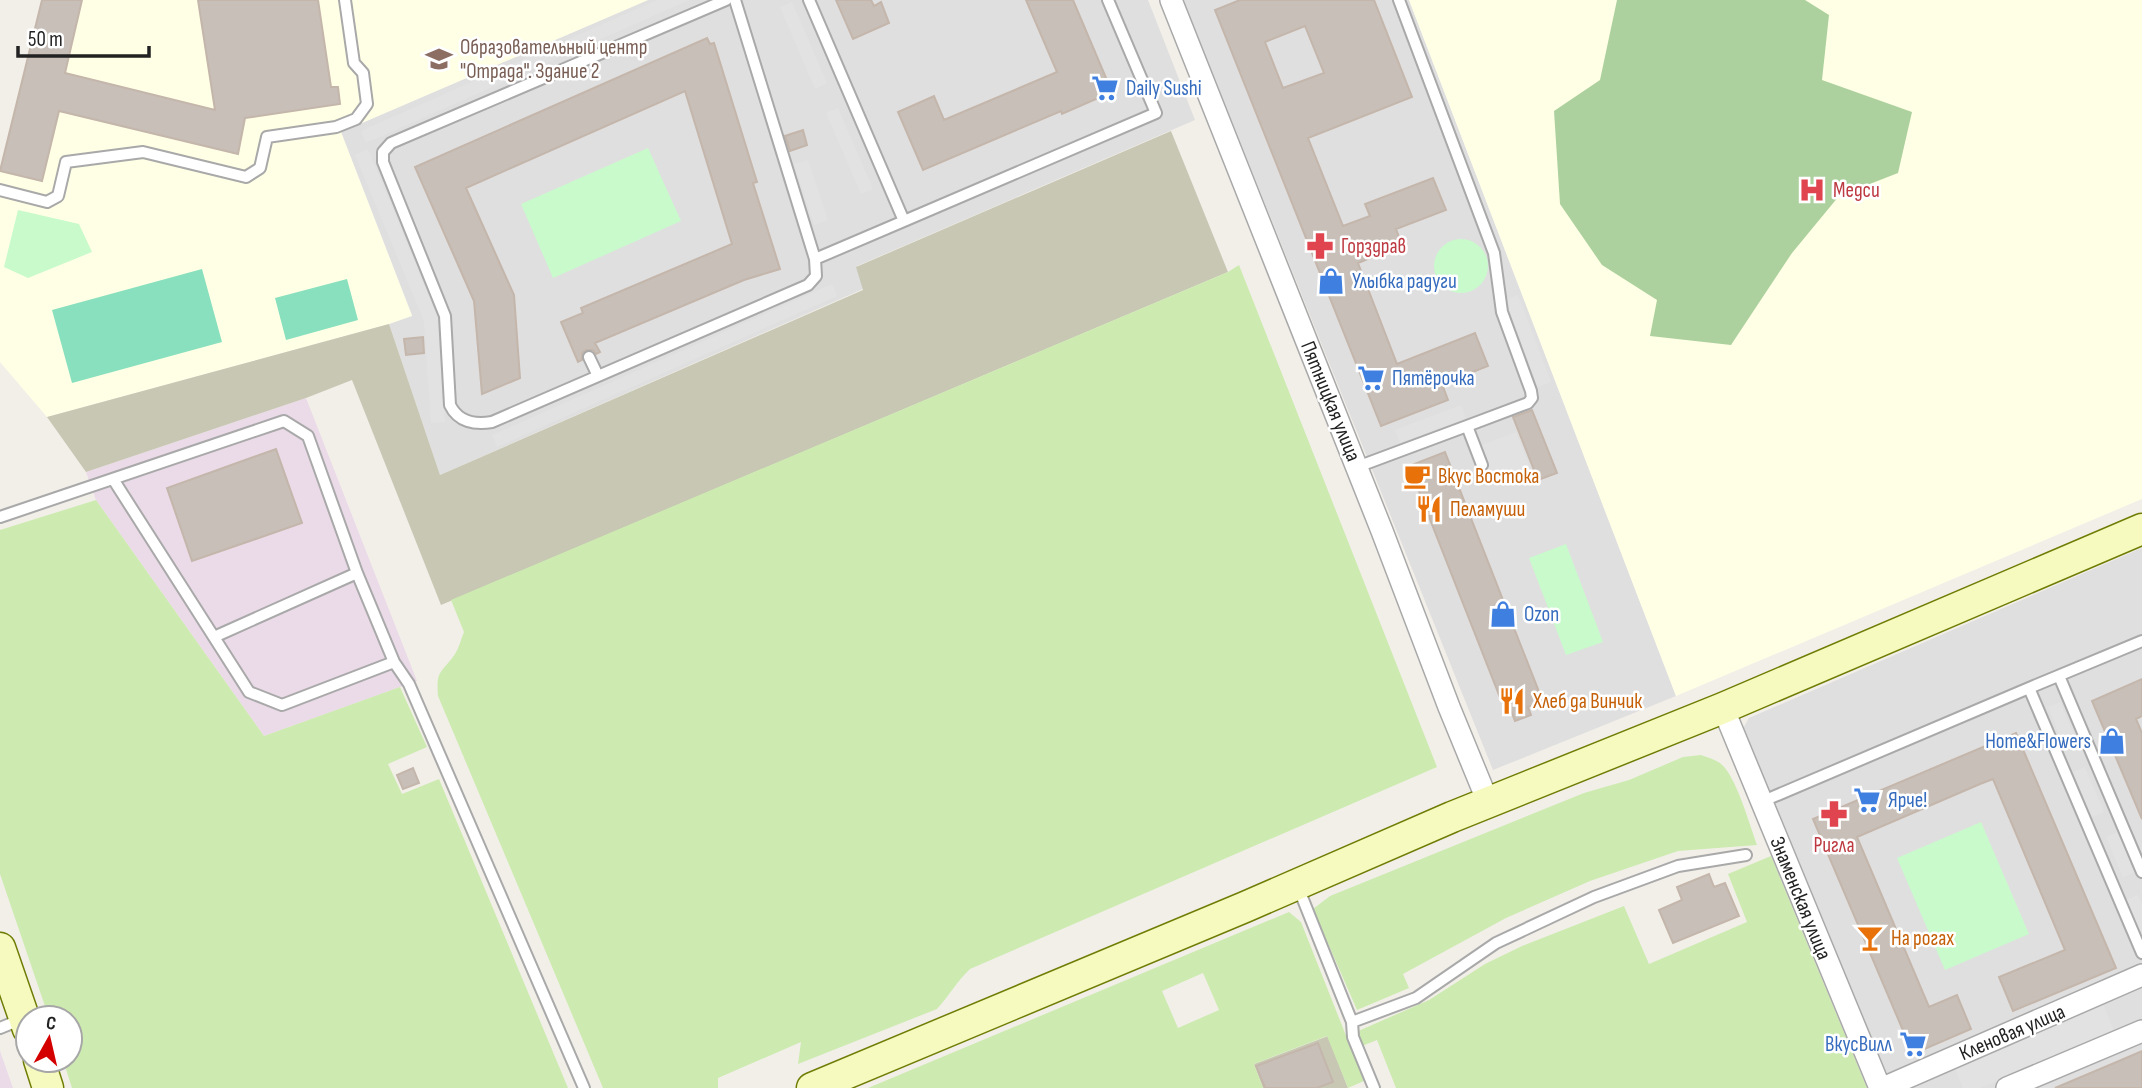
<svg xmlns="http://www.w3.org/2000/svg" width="2142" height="1088" font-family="'Sofia Sans Condensed',sans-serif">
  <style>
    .residential { fill: #e0dfdf }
    .industrial { fill: #ebdbe8 }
    .education { fill: #ffffe5 }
    .construction { fill: #c7c7b4 }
    .grass { fill: #cdebb0; fill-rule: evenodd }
    .forest { fill: #add19e }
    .park { fill: #c8facc }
    .pitch { fill: #88e0be }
    .parking { fill: #e2e2e2 }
    .building { fill: #c7bfb8; stroke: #c4b6ab; stroke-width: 2; fill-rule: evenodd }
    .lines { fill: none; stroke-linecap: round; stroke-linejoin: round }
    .lane-casing { stroke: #a9a9a9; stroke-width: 14 }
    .street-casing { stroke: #a9a9a9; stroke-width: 24 }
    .secondary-casing { stroke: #707d05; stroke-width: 33 }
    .lane { stroke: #fff; stroke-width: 10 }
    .street { stroke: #fff; stroke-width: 21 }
    .secondary { stroke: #f7fabf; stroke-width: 30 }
    .labels { text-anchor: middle; stroke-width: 5; stroke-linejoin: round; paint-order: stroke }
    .education-label { font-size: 21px; fill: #785e54; stroke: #fff; text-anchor: start }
    .shop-label { font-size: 21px; fill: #366cbe; stroke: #fff; text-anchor: start }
    .health-label { font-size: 21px; fill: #be3a42; stroke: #fff; text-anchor: start }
    .street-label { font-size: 21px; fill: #222; stroke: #fff }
    .food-label { font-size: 21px; fill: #c56008; stroke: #fff; text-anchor: start }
  </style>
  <rect width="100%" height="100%" fill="#f2efe9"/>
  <path class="residential" d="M 648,0 L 1148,0 L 1195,120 L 857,266 L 863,289 L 440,475 L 389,324 L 412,315 L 341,132 Z
    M 1183,0 L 1409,0 L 1676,696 L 1493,770 Z
    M 2142,548 L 2142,1088 L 1888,1088 L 1742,730 L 1749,718 Z"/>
  <path class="industrial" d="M 306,398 L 417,681 L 264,736 L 96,500 L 86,472 Z
    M 0,1051 L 13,1088 L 0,1088 Z"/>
  <path class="education" d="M 42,0 L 648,0 L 341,132 L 412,316 L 389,324 L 47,417 L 0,362 L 0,172 Z
    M 1409,0 L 2142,0 L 2142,499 L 1676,696 Z"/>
  <path class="construction" d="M 1171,131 L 1228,272 L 441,605 L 352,380 L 306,398 L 86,472 L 47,417 L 389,324 L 440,475 L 863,290 L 856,267 Z
    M 1328,1036 L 1348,1088 L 1263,1088 L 1254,1064 Z"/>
  <path class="grass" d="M 1239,265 L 1437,767 L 970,969 C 957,981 949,996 937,1009 L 798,1064 L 801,1042 L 718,1078 L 718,1088 L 603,1088 L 438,696 C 436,669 441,674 455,654 C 459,648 461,639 464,632 L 451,600 L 1228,272 Z
    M 96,500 L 264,736 L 400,687 L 427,747 L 388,764 L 402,794 L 439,779 L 568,1088 L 72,1088 L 63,1060 L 70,1060 L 70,1018 L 49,1018 L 0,874 L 0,530 Z
    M 1701,755 C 1709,758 1719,760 1725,768 C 1739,786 1749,823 1757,845 L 1678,851 L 1590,881 L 1506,918 L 1403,974 L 1409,988 L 1357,1010 L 1313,909 L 1330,896 L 1584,793 L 1629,780 L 1683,757 Z
    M 1771,856 L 1867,1088 L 1396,1088 L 1377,1040 L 1362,1046 L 1356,1032 L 1429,1000 L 1485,964 L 1522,946 L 1624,906 L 1649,964 L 1747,922 L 1728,874 Z
    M 1289,912 L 1301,922 L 1364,1081 L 1348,1088 L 1327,1036 L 1254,1064 L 1263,1088 L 868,1088 ZM 1203,973 L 1219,1010 L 1178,1028 L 1162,991 Z"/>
  <path class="forest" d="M 1617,0 L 1805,0 L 1829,15 L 1822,80 L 1912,112 L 1898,173 L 1839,196 L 1792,253 L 1731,345 L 1650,336 L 1657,300 L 1602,265 L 1560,204 L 1554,111 L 1600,80 Z"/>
  <path class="park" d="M 648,148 L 681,221 L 553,278 L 521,204 Z
    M 18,210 L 79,224 L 92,252 L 28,278 L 4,267 Z
    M1434 266a27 27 0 1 1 54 0a27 27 0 1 1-54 0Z
    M 1566,544 L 1603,642 L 1566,655 L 1529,558 Z
    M 1981,822 L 2029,934 L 1945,970 L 1897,858 Z"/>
  <path class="pitch" d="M 202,269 L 222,342 L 72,383 L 52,310 Z
    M 347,279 L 358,320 L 286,340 L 275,298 Z"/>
  <path class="parking" d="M 657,0 L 689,0 L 366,143 L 361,131 Z
    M 792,2 L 827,83 L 815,89 L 780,7 Z
    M 838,108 L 873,189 L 861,194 L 826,113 Z
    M 368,149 L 437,316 L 445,422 L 431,423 L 424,321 L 355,155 Z
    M 808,160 L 828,220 L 814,225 L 794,164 Z
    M 832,284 L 837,296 L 497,447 L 492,435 Z
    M 1518,295 L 1551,382 L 1538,387 L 1505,300 Z
    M 1461,405 L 1466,418 L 1400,443 L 1395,430 Z
    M 1516,432 L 1531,470 L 1494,485 L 1479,446 Z
    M 2060,702 L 2077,742 L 2065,748 L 2048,707 Z
    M 2085,767 L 2104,812 L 2092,817 L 2073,772 Z
    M 2118,832 L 2135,872 L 2123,877 L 2106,837 Z
    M 2138,895 L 2142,904 L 2142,937 L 2126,900 Z
    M 2103,1004 L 2114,1031 L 1980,1088 L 1963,1088 L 1954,1067 Z"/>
  <path class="building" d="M 42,0 L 82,0 L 65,73 L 215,110 L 198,0 L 318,0 L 331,87 L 338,87 L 340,104 L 245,118 L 238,154 L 59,111 L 42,181 L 0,171 Z
    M 836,0 L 871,0 L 874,6 L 881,2 L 889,23 L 853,39 Z
    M 1026,0 L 1073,0 L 1112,92 L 1062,114 L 1061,111 L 923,170 L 898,112 L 934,96 L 944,120 L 1057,72 Z
    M 1240,0 L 1374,0 L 1412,97 L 1308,138 L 1343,226 L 1370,216 L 1365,204 L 1433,178 L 1446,210 L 1396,229 L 1402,245 L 1358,263 L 1397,364 L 1475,333 L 1488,366 L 1442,384 L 1448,400 L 1381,426 L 1215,10 ZM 1305,26 L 1324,73 L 1283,88 L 1265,42 Z
    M 707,38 L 710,44 L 714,43 L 757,182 L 753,183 L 780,269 L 744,280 L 595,343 L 600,352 L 596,354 L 593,350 L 586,350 L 582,353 L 582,360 L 578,362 L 561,322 L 583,313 L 581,308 L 732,244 L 685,91 L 466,188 L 514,295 L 520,378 L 482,394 L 474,301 L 415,167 Z
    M 803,130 L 807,145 L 790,151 L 785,136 Z
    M 423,337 L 424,353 L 406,355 L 404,339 Z
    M 1532,410 L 1557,473 L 1538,480 L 1513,417 Z
    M 276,449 L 302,523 L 192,561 L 167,488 Z
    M 1445,452 L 1543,702 L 1528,707 L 1531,715 L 1515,721 L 1506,698 L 1501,700 L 1409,466 Z
    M 2142,679 L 2142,716 L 2136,719 L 2142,733 L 2142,819 L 2092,701 Z
    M 2016,733 L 2116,968 L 2013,1011 L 1999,977 L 2065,950 L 1993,779 L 1980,784 L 1857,837 L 1929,1007 L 1957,995 L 1971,1029 L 1913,1054 L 1813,819 Z
    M 413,768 L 419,783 L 403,789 L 397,775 Z
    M 1709,874 L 1714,887 L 1725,883 L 1739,916 L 1673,943 L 1659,910 L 1682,900 L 1677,887 Z
    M 1318,1043 L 1333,1082 L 1317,1088 L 1265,1088 L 1256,1066 Z
    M 2142,1051 L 2142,1088 L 2055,1088 L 2119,1061 Z"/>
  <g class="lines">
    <defs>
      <path id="lane" d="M 726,0 L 391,143 L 383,152 L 383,162 L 445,316 L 450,405 C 458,422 475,425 492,422 L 808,285 L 816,276 L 815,259 L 904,221
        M 735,0 L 815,259
        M 809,0 L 904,221 L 1156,113 L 1108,0
        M 1399,0 L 1494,253 L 1502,312 L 1531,391 L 1532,398 L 1528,403 L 1467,426
        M 0,190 L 47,202 L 58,196 L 66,162 L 143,152 L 246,177 L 260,168 L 267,137 L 336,127 L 356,119 L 367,104 L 363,73 L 354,63 L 345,0
        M 589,357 L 598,376
        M 1357,467 L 1467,426 L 1482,465
        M 113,479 L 249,692 L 282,705 L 394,662
        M 0,517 L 284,421 L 308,436 L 357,573 L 394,662 L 409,684 L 584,1088
        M 214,637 L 357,573
        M 2059,676 L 2142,872
        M 2029,688 L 2142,641
        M 1761,802 L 2029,688 L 2142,953
        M 1298,887 L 1352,1022 L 1416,998 L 1496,943 L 1594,897 L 1678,866 L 1746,855
        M 1352,1022 L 1353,1037 L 1374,1088
        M 0,1028 L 22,1019"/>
      <path id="street" d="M 1171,0 L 1382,531 L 1449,707 L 1488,802
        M 1723,708 L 1880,1088
        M 1883,1088 L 2142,975
        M 2007,1088 L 2142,1031"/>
      <path id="secondary" d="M 0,948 L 28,1029
        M 39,1060 L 48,1088
        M 812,1088 L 1245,907 L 1452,817 L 1723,708 L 2142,529"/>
    </defs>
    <use href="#lane" class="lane-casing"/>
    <use href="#street" class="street-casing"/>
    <use href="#secondary" class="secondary-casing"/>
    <use href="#lane" class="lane"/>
    <use href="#street" class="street"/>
    <use href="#secondary" class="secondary"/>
  </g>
  <defs>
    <symbol id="school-bare" viewBox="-9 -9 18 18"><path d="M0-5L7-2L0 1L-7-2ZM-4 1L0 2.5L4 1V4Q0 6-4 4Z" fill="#8d6e63" stroke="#fff" stroke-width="2.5" paint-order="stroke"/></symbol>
    <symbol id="supermarket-bare" viewBox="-9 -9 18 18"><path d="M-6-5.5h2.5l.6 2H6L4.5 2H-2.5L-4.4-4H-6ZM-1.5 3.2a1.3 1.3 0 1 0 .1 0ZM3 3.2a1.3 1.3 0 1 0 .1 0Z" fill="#3f7fe0" stroke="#fff" stroke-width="2.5" paint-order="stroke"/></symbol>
    <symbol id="hospital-bare" viewBox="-9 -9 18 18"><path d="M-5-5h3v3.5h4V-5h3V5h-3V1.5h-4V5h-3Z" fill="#e0444e" stroke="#fff" stroke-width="2.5" paint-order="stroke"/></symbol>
    <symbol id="pharmacy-bare" viewBox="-9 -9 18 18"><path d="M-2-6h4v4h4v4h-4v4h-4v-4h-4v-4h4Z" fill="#e0444e" stroke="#fff" stroke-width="2.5" paint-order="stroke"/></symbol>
    <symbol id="shop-bare" viewBox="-9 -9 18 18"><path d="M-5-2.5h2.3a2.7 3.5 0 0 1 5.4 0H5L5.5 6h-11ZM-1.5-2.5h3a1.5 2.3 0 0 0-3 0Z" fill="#3f7fe0" stroke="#fff" stroke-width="2.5" paint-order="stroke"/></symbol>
    <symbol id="cafe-bare" viewBox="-9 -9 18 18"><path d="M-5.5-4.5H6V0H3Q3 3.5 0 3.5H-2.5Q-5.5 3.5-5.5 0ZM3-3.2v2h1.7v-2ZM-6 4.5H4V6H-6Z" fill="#e8710a" stroke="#fff" stroke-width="2.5" paint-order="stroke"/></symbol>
    <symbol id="restaurant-bare" viewBox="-9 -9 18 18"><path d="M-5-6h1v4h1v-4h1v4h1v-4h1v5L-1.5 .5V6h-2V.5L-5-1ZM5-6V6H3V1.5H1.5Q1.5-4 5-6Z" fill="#e8710a" stroke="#fff" stroke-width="2.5" paint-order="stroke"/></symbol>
    <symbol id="bar-bare" viewBox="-9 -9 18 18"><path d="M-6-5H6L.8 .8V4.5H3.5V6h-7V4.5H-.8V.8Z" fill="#e8710a" stroke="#fff" stroke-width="2.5" paint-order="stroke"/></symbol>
  </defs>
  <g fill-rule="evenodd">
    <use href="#school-bare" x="420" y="40" width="38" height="38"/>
    <use href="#supermarket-bare" x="1086" y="69" width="38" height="38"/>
    <use href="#hospital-bare" x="1793" y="171" width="38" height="38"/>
    <use href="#pharmacy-bare" x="1301" y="227" width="38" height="38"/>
    <use href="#shop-bare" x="1312" y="262" width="38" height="38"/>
    <use href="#supermarket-bare" x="1352" y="359" width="38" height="38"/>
    <use href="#cafe-bare" x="1398" y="457" width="38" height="38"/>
    <use href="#restaurant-bare" x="1410" y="490" width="38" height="38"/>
    <use href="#shop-bare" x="1484" y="595" width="38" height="38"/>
    <use href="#restaurant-bare" x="1493" y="682" width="38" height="38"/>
    <use href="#shop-bare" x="2093" y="722" width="38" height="38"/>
    <use href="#supermarket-bare" x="1848" y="781" width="38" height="38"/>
    <use href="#pharmacy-bare" x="1815" y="795" width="38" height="38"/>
    <use href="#bar-bare" x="1851" y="919" width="38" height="38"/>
    <use href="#supermarket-bare" x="1894" y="1025" width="38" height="38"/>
  </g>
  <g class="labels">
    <g class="education-label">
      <text x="460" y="54">Образовательный центр<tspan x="460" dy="24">"Отрада". Здание 2</tspan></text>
    </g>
    <g class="shop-label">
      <text x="1126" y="95">Daily Sushi</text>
      <text x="1352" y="288">Улыбка радуги</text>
      <text x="1392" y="385">Пятёрочка</text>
      <text x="1524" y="621">Ozon</text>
      <text x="2091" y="748" text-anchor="end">Home&amp;Flowers</text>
      <text x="1888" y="807">Ярче!</text>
      <text x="1892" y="1051" text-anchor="end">ВкусВилл</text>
    </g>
    <g class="health-label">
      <text x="1833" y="197">Медси</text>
      <text x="1341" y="253">Горздрав</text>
      <text x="1834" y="852" text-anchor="middle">Ригла</text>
    </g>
    <g class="street-label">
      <text transform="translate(1331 401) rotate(68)" y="7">Пятницкая улица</text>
      <text transform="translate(1801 898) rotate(68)" y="7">Знаменская улица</text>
      <text transform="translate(2012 1032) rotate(-23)" y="7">Кленовая улица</text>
    </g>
    <g class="food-label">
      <text x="1438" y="483">Вкус Востока</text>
      <text x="1450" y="516">Пеламуши</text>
      <text x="1533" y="708">Хлеб да Винчик</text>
      <text x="1891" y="945">На рогах</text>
    </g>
  </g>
  <g transform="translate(49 1039) rotate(8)"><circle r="33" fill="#ffffff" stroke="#a7a7a7" stroke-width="2"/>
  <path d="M0-5L12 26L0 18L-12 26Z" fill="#d40000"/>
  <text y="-10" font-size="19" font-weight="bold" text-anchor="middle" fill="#222222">С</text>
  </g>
  <path d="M18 46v10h131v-10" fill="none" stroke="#222222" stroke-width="3.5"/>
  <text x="28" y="46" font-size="21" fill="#222222" stroke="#ffffff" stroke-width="5" paint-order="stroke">50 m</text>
</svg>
